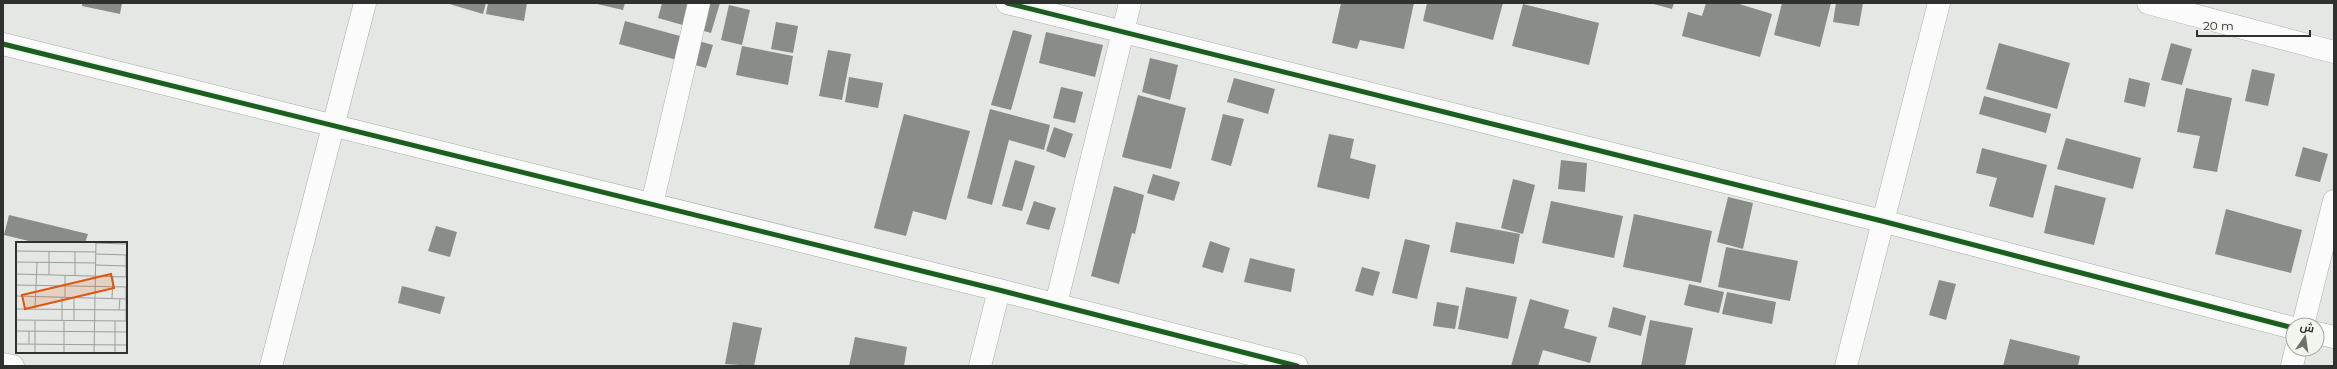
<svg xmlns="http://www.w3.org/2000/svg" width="2337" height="369" font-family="Montserrat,Cairo,sans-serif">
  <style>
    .building { fill: #8a8c89 }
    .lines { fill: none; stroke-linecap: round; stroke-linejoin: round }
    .minor-casing { stroke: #aaadaa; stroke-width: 23 }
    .minor { stroke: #fbfbfb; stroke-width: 22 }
    .cycleway-casing { stroke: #f0f6ee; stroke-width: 8 }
    .cycleway { stroke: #1b5e20; stroke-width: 5 }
    .inset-road { fill: none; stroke: #9c9e9b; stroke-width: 1 }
    .view { fill: #df570e; fill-opacity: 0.15; stroke: #df570e; stroke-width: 2 }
    .inset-edge { fill: none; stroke: #2f312e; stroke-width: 2 }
  </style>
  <rect width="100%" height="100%" fill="#e4e7e3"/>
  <path class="building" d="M 82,3 L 122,3 L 120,14 L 82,6 Z
    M 446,3 L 486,3 L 483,14 Z
    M 488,3 L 527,3 L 524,21 L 486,14 Z
    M 593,3 L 625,3 L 623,10 Z
    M 662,3 L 720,3 L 711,33 L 658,18 Z
    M 1341,3 L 1414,3 L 1404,49 L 1360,40 L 1357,49 L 1332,43 Z
    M 1427,3 L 1503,3 L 1493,40 L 1423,21 Z
    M 1650,3 L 1674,3 L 1672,9 Z
    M 1706,3 L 1736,3 L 1772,14 L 1760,57 L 1682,36 L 1688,12 L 1702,16 Z
    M 1782,3 L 1831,3 L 1820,47 L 1774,35 Z
    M 1836,3 L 1863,3 L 1859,26 L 1833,22 Z
    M 1523,4 L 1599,23 L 1589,65 L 1512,46 Z
    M 729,5 L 750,10 L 742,45 L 721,40 Z
    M 625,21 L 713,45 L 706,68 L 619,44 Z
    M 776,22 L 798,26 L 793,53 L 771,49 Z
    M 1013,30 L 1032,35 L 1011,110 L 991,105 Z
    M 1046,32 L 1103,45 L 1095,77 L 1039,63 Z
    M 1999,43 L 2070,63 L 2057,109 L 1986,89 Z
    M 2171,43 L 2192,49 L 2182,85 L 2161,80 Z
    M 742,46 L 793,56 L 788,85 L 736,75 Z
    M 828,50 L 851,54 L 842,100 L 819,96 Z
    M 1150,58 L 1178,65 L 1170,100 L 1142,92 Z
    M 2252,69 L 2275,74 L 2268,106 L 2245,101 Z
    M 849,77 L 883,83 L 878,108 L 845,102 Z
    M 1234,78 L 1275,89 L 1268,114 L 1227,102 Z
    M 2129,78 L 2150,83 L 2145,107 L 2124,102 Z
    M 1061,87 L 1083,92 L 1075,123 L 1053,118 Z
    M 2186,88 L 2232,98 L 2217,172 L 2193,168 L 2200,136 L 2177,132 Z
    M 1138,95 L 1186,108 L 1171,169 L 1122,157 Z
    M 1984,96 L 2051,114 L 2046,133 L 1979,114 Z
    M 990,109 L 1050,125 L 1044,150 L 1009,140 L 992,205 L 967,198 Z
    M 904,114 L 970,131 L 946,220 L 913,211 L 906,236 L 874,228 Z
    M 1223,114 L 1244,119 L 1231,166 L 1211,160 Z
    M 1054,127 L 1073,134 L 1065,158 L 1046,151 Z
    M 1329,134 L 1354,139 L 1350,158 L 1376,165 L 1369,199 L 1317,187 Z
    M 2066,138 L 2141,158 L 2133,189 L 2057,169 Z
    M 2303,147 L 2328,154 L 2320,182 L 2295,176 Z
    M 1982,148 L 2047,165 L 2033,218 L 1989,206 L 1997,178 L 1976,173 Z
    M 1015,160 L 1035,166 L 1022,211 L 1002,206 Z
    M 1561,160 L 1587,163 L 1585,192 L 1558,189 Z
    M 1153,174 L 1180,182 L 1174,201 L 1147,193 Z
    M 1513,179 L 1535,185 L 1523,234 L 1501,228 Z
    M 2055,185 L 2106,198 L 2094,245 L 2044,233 Z
    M 1114,186 L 1144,195 L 1135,234 L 1132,233 L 1119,284 L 1091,276 Z
    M 1728,197 L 1753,203 L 1743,249 L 1717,242 Z
    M 1034,201 L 1056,208 L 1049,230 L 1026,224 Z
    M 1551,201 L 1623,216 L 1614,258 L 1542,243 Z
    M 2226,209 L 2302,230 L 2291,273 L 2215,254 Z
    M 1634,214 L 1712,231 L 1701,283 L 1623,267 Z
    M 9,215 L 88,234 L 85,243 L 37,243 L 4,235 Z
    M 1456,222 L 1520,234 L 1514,264 L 1450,252 Z
    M 436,226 L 457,232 L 450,257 L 428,251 Z
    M 1405,239 L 1430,245 L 1417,299 L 1392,293 Z
    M 1210,241 L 1230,248 L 1223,273 L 1202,267 Z
    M 1726,247 L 1798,261 L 1790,301 L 1718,287 Z
    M 1250,258 L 1295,269 L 1291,292 L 1244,282 Z
    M 1362,267 L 1380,272 L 1373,296 L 1355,291 Z
    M 1939,280 L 1956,284 L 1946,320 L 1929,315 Z
    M 1689,284 L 1724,292 L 1719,313 L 1684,305 Z
    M 402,286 L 445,297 L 440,314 L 398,303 Z
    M 1466,287 L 1517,297 L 1508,339 L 1458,329 Z
    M 1727,292 L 1776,302 L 1772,324 L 1722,314 Z
    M 1530,299 L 1569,310 L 1564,328 L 1597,337 L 1590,363 L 1543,350 L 1538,366 L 1511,366 Z
    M 1437,302 L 1459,306 L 1455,329 L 1433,326 Z
    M 1613,307 L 1646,316 L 1641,336 L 1608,327 Z
    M 1650,320 L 1693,328 L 1685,366 L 1641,366 Z
    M 733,322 L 762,328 L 754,366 L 725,364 Z
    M 855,337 L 907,347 L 904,366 L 849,366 Z
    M 2010,339 L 2080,356 L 2078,366 L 2003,366 Z"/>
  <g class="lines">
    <defs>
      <path id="minor" d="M 1007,3 L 1882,221 L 2293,328
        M 2148,3 L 2334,52
        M 3,44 L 999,290 L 1297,366
        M 652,204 L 699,3
        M 1056,304 L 1130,3
        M 2303,325 L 2334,201
        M 2317,333 L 2334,337
        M 3,364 L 13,366
        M 271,366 L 365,3
        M 980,366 L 999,290
        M 1846,366 L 1939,3
        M 2292,366 L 2296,349"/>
    </defs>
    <use href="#minor" class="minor-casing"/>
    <use href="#minor" class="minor"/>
    <defs>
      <path id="cycleway" d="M 1007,3 L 1882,221 L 2293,328
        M 3,44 L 999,290 L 1297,366"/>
    </defs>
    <use href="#cycleway" class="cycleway-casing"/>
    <use href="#cycleway" class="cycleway"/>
  </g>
  <g transform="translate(16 242)">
    <rect width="111" height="111" fill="#e4e7e3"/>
    <path class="inset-road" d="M 80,1 L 111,2M 0,9 L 80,10M 80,12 L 111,13M 0,20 L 80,21M 80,23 L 111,24M 0,32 L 111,35M 33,33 L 33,9M 59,33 L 59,10M 110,35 L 110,13M 0,43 L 111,45M 0,54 L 111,57M 49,55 L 49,33M 96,56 L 97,34M 0,67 L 111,68M 19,67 L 21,20M 103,68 L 104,56M 0,78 L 111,79M 0,78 L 0,54M 46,78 L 46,55M 58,78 L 58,55M 110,79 L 110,45M 0,89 L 111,90M 0,102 L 111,103M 13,102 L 13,89M 19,111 L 19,78M 48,111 L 48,78M 78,111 L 80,0M 99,111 L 99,79"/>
    <path class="view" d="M 95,32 L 98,46 L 9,67 L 6,53 Z"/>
    <rect width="111" height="111" class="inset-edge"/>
  </g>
  <rect width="2337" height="369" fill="none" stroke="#2f312e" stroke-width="8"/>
  <g transform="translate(2305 337) rotate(13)"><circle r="19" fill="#f0f6ee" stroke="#a3a7a1"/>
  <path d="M0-3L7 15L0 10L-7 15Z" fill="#6e716d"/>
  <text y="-6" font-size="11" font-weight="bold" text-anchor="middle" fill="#2f312e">ش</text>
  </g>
  <path d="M2197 30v6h113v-6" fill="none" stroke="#2f312e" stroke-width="2"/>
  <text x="2203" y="30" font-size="12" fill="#2f312e" stroke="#f0f6ee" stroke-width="3" paint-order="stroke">20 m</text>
</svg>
